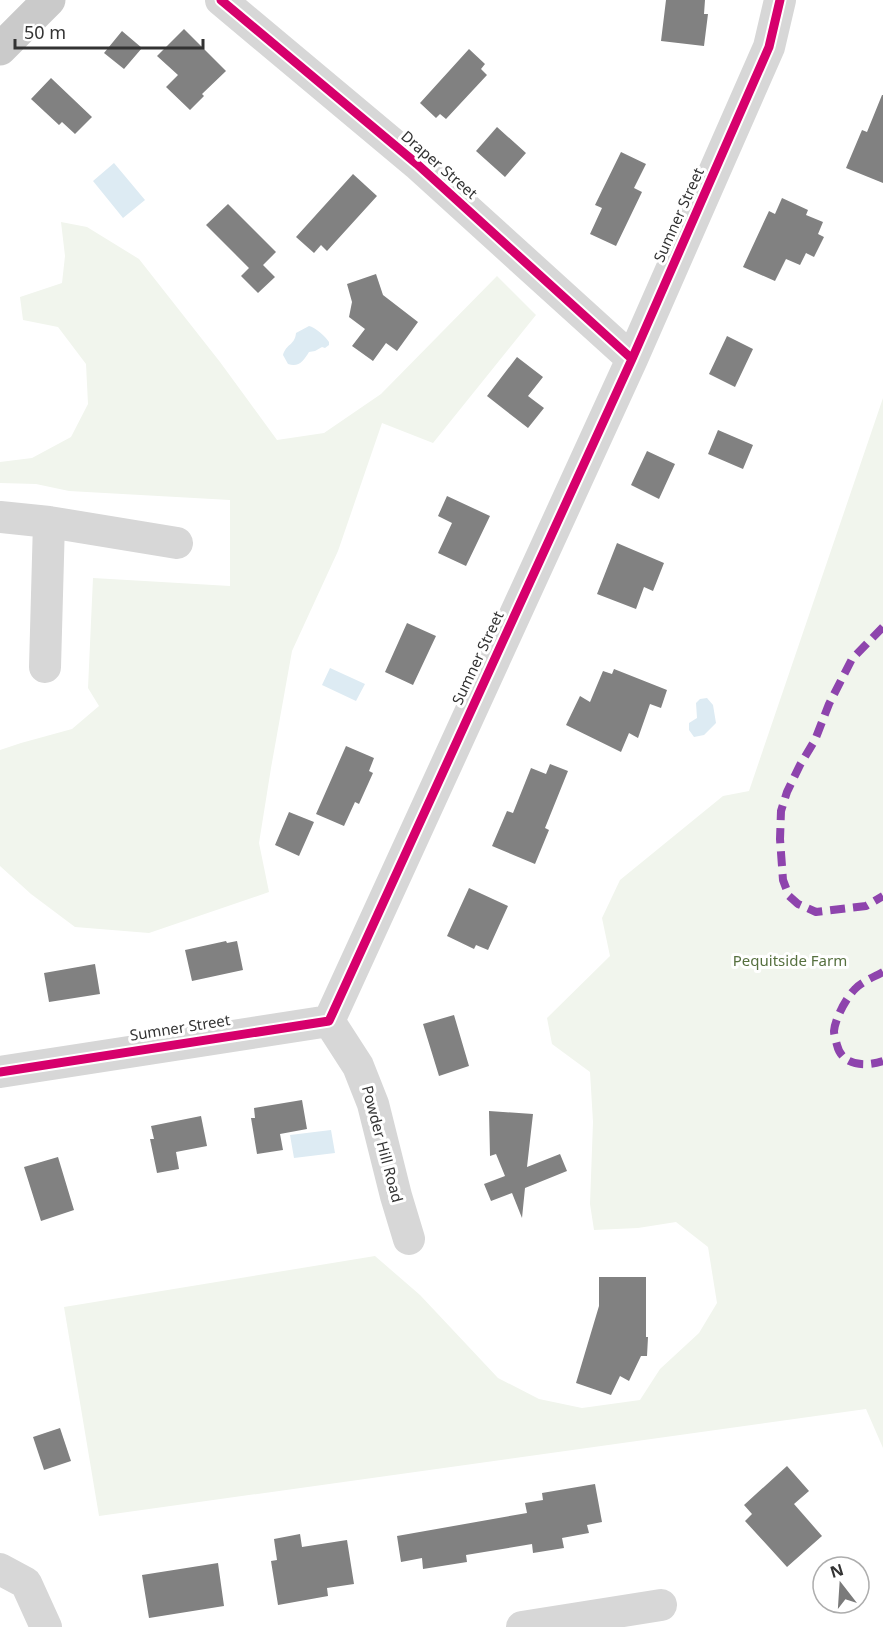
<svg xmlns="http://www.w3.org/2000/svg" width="883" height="1627" font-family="'Noto Sans',sans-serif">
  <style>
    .green { fill: #f1f5ed }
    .water { fill: #ddebf3 }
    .building { fill: #818181 }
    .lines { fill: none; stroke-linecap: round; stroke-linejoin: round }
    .minor { stroke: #d7d7d7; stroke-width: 32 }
    .major { stroke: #cacaca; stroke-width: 33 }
    .quiet { stroke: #8e44ad; stroke-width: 8; stroke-dasharray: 15 8; stroke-linecap: butt }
    .cycleway-casing { stroke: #fff; stroke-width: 13 }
    .cycleway { stroke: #d6006c; stroke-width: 9 }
    .labels { text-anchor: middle; stroke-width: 6; stroke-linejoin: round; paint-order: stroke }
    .street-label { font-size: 15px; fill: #333; stroke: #fff }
    .park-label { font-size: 15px; fill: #56703f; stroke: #fff }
  </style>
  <rect width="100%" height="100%" fill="#fff"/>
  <path class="green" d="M 61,222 L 87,227 L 139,259 L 220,362 L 277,440 L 324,433 L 381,394 L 497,276 L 536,315 L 433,443 L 382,423 L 338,551 L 292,651 L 271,768 L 259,843 L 269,892 L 149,933 L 75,927 L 31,894 L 0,866 L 0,750 L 21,743 L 72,729 L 99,706 L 88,688 L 93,578 L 230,586 L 230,500 L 69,491 L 36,484 L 0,483 L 0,462 L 32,458 L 71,437 L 88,404 L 86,364 L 58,327 L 23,320 L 20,297 L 62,283 L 65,256 Z
    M 883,398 L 883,1448 L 866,1409 L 99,1516 L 64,1307 L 375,1256 L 420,1295 L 498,1378 L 539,1399 L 582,1408 L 640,1400 L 660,1369 L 699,1333 L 717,1303 L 708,1247 L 676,1222 L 638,1228 L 594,1230 L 590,1204 L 593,1122 L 590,1072 L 552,1044 L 547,1018 L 610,956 L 602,918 L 620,880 L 723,796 L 749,791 Z"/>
  <path class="water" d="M 114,163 L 145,200 L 123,218 L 93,181 Z
    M 309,326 C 315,327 326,337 329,342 L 329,345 L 325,348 L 322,347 L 315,351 L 309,352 C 304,360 299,368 288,364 L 283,355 C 286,344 295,345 296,333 Z
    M 330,668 L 365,684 L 356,701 L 322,685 Z
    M 707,698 L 713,705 L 716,723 L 704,735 L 694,737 L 689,730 L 689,723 L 697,718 L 696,703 L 700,699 Z
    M 331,1130 L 335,1153 L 294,1158 L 290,1135 Z"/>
  <path class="building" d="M 666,0 L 705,0 L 704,14 L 708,14 L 704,46 L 661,41 Z
    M 184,29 L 226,71 L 202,94 L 204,96 L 190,110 L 166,87 L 178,75 L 157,56 Z
    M 122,31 L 142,48 L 124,69 L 104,53 Z
    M 469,49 L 485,64 L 481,69 L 487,75 L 446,119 L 440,114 L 436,118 L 420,103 Z
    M 51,78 L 92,117 L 75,134 L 62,122 L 59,125 L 31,99 Z
    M 882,95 L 883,95 L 883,183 L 846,168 L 862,130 L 867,132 Z
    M 497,127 L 526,153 L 505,177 L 476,151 Z
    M 621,152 L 646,164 L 634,188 L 642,192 L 616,246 L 590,234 L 602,208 L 595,205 Z
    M 353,174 L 377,196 L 327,251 L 321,245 L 314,253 L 296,237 Z
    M 782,198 L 808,210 L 806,215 L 823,222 L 818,234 L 824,237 L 814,257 L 806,253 L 800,265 L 786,259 L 775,281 L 743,267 L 769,211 L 775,214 Z
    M 228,204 L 276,252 L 263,265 L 275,277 L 258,293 L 241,276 L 249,268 L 206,225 Z
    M 376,274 L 383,295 L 418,322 L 397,351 L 386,343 L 373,361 L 352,346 L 365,329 L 349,317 L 352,302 L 347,284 Z
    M 727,336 L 753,349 L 735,387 L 709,374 Z
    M 517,357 L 543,377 L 528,396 L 544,408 L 528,428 L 487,396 Z
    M 718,430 L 753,445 L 743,469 L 708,454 Z
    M 647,451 L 675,464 L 659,499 L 631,485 Z
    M 447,496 L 490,516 L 466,566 L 438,553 L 452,523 L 438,516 Z
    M 617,543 L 664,563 L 653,591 L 644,587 L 636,609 L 597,594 Z
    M 407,623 L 436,636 L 413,685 L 385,672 Z
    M 614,669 L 667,690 L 661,708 L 650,704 L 638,738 L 629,733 L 621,752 L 566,725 L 580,696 L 590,702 L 603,671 L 612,674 Z
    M 346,746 L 374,758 L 369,771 L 373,773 L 359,804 L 355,802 L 344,826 L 316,814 Z
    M 550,764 L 568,771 L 545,828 L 549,830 L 535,864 L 492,846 L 507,811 L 513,813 L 531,768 L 546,774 Z
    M 289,812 L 314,822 L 299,856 L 275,845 Z
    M 469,888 L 508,906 L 488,950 L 476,945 L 474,949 L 447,936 Z
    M 226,941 L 227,943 L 237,941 L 243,970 L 192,981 L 185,950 Z
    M 95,964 L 100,994 L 49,1002 L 44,973 Z
    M 454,1015 L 469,1066 L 439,1076 L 423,1024 Z
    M 302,1100 L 307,1129 L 280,1134 L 283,1150 L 257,1154 L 251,1118 L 255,1118 L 254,1108 Z
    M 489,1111 L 533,1114 L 527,1167 L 560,1154 L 567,1171 L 525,1188 L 522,1218 L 512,1193 L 491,1201 L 484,1184 L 505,1176 L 496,1154 L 490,1156 Z
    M 201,1116 L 207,1146 L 176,1152 L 179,1169 L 157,1173 L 150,1139 L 154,1139 L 151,1126 Z
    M 58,1157 L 74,1210 L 41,1221 L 24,1167 Z
    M 599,1277 L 646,1277 L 646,1337 L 648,1337 L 647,1356 L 641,1356 L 629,1381 L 620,1376 L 611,1395 L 576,1383 L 599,1306 Z
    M 60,1428 L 71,1461 L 44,1470 L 33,1437 Z
    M 787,1466 L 809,1491 L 794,1504 L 822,1536 L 787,1567 L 745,1521 L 752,1514 L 744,1505 Z
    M 595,1484 L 602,1522 L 587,1525 L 589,1533 L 562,1538 L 564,1548 L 533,1553 L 532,1544 L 466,1555 L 467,1562 L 423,1569 L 422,1558 L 401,1562 L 397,1536 L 527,1513 L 525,1503 L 543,1500 L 542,1493 Z
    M 300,1534 L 302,1547 L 347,1540 L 354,1584 L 327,1588 L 328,1596 L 278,1605 L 271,1561 L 277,1560 L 274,1539 Z
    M 218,1563 L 224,1606 L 149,1618 L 142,1575 Z"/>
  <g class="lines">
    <path class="minor" d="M 221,0 L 417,164 L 632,359
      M 0,517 L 49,522 L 177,543
      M 45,667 L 49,522
      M 329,1021 L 358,1066 L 373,1104 L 396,1196 L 409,1239
      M 0,1072 L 329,1021 L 632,359 L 769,47 L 780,0
      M 0,1569 L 26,1583 L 46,1627
      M 522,1627 L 661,1605"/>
    <path class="major" d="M 0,49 L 49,0"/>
    <path class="quiet" d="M 883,627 L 852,659 L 829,704 L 815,740 L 800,765 L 787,792 L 781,811 L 780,839 L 783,880 L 789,896 L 798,904 L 816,912 L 866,906 L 883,896
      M 883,972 C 874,977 861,982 855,989 C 846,998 835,1019 834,1031 C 834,1035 836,1041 837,1045 C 842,1066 865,1067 883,1061"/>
    <defs>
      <path id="cycleway" d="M 221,0 L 417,164 L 632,359
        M 0,1072 L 329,1021 L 632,359 L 769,47 L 780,0"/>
    </defs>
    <use href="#cycleway" class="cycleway-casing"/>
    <use href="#cycleway" class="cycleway"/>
  </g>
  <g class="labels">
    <g class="street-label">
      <text transform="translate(439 165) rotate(41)" y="5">Draper Street</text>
      <text transform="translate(679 215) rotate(-66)" y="5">Sumner Street</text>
      <text transform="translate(478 658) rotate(-65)" y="5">Sumner Street</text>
      <text transform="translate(180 1028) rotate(-9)" y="5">Sumner Street</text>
      <text transform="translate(382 1144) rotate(75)" y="5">Powder Hill Road</text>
    </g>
    <g class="park-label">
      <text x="790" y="966">Pequitside Farm</text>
    </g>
  </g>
  <g transform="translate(841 1585) rotate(343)"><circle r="28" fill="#ffffff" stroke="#adadad" stroke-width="1.5"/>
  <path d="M0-4.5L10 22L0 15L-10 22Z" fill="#7a7a7a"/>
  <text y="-9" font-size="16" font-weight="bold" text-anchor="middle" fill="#333333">N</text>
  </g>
  <path d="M15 39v9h188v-9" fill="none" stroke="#333333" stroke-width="3"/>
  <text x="24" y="39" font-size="18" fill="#333333" stroke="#ffffff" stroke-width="4.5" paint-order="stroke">50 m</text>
</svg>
